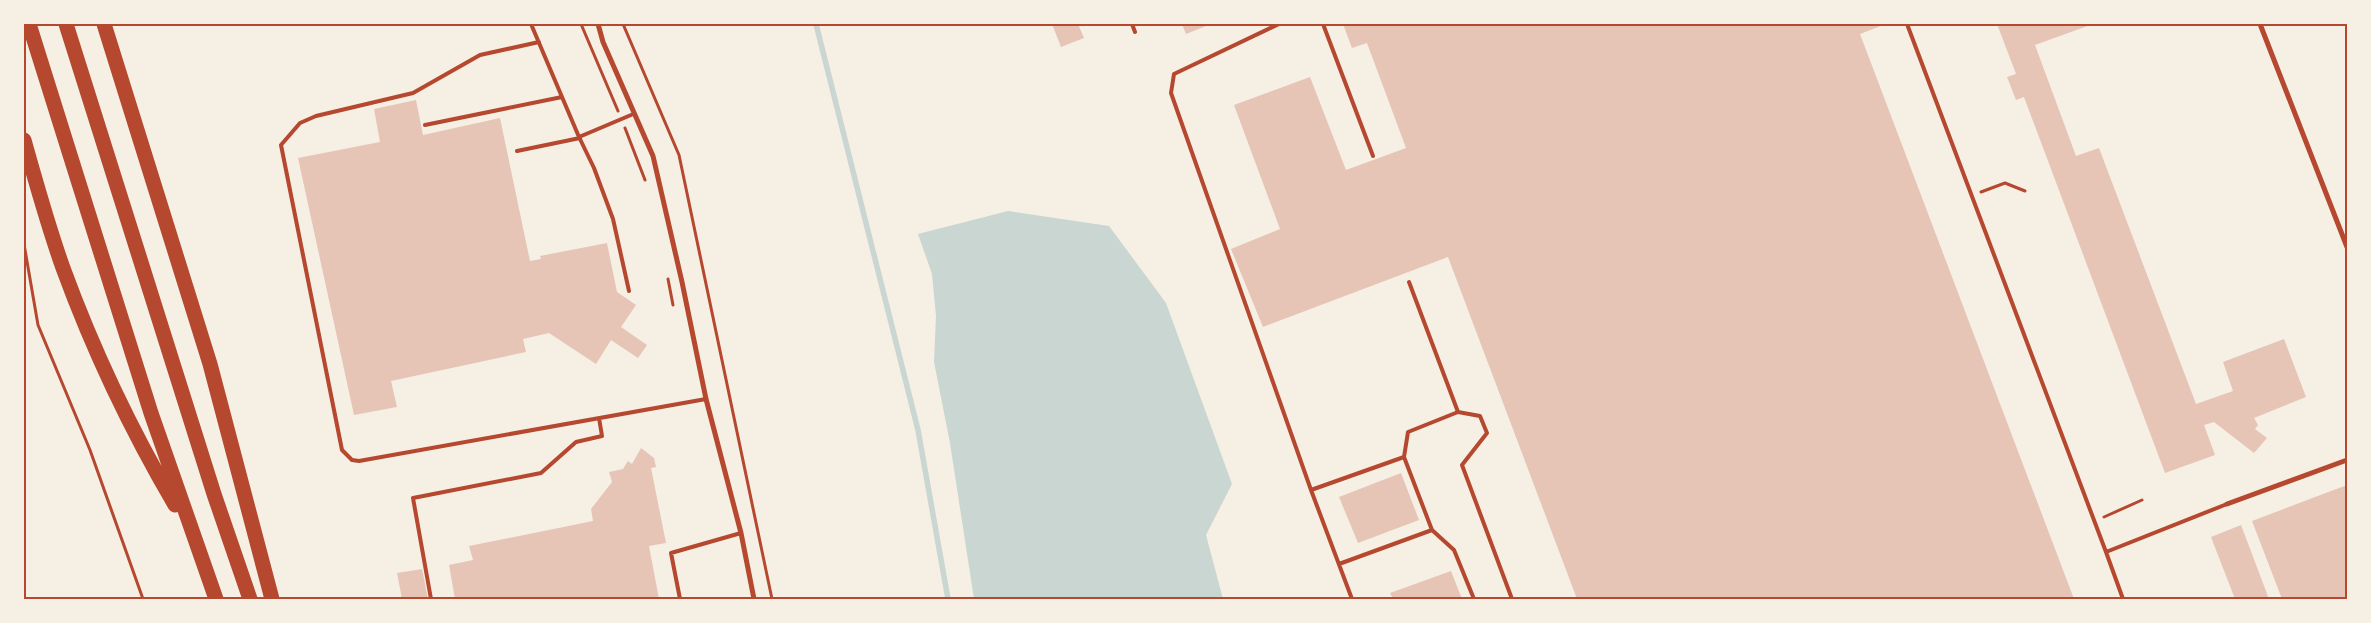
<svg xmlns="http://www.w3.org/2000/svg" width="2371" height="623" font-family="Commissioner,sans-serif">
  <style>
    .water { fill: #c9d6d2 }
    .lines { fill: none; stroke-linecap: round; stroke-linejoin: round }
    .stream { stroke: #c9d6d2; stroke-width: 5.5 }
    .building { fill: #e6c5b7 }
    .path { stroke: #b5482f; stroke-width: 3 }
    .service { stroke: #b5482f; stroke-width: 4 }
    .minor { stroke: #b5482f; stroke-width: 5 }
    .motorway { stroke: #b5482f; stroke-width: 15 }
    .neatline { fill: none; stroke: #b5482f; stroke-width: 2 }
  </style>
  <rect width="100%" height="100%" fill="#f6efe4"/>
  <path class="water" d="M 1008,211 L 1109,226 L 1166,303 L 1232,484 L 1206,535 L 1223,599 L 974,599 L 950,443 L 934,362 L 936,316 L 932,274 L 918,234 Z"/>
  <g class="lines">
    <path class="stream" d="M 816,24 L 918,430 L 948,599"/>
  </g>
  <path class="building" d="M 1052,24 L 1078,24 L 1084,38 L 1061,47 Z
    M 1182,24 L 1211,24 L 1186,34 Z
    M 1343,24 L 1886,24 L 1860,34 L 2074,599 L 1577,599 L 1448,257 L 1263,327 L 1231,249 L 1280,229 L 1234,105 L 1310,77 L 1346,170 L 1406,148 L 1367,43 L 1352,48 Z
    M 1997,24 L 2093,24 L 2035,45 L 2076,156 L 2099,148 L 2196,404 L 2233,391 L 2223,362 L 2284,339 L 2306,397 L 2254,418 L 2258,425 L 2255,429 L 2267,438 L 2254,453 L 2214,422 L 2204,425 L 2215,455 L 2165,473 L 2024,97 L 2016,100 L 2007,77 L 2016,74 Z
    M 416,100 L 423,135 L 500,118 L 530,261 L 541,259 L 540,256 L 607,243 L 617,292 L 636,305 L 621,327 L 647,345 L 638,358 L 611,340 L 596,364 L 549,333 L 523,339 L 526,352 L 391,381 L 397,407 L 354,415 L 298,158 L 380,142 L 374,109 Z
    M 641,448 L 654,458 L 656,467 L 651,468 L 666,543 L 649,546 L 659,599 L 455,599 L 449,565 L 473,560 L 469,546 L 593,521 L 591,509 L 612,482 L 609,472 L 623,469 L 628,461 L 632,464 Z
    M 1401,473 L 1419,520 L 1358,543 L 1339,497 Z
    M 2347,485 L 2347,599 L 2282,599 L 2252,521 Z
    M 2241,525 L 2269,599 L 2235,599 L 2211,537 Z
    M 422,569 L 428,599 L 402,599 L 397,573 Z
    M 1451,571 L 1462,599 L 1393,599 L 1390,593 Z"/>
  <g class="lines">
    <path class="path" d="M 581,24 L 618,111
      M 623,24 L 679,155 L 772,599
      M 625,128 L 645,180
      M 1981,192 L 2005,183 L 2025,191
      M 24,244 L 38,325 L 90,450 L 143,599
      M 668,279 L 673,305
      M 2104,517 L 2142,500"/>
    <path class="service" d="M 531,24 L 579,137
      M 1132,24 L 1135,32
      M 1279,24 L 1174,74 L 1171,93 L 1311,490 L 1352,599
      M 1323,24 L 1373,156
      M 1907,24 L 2106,552
      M 539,42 L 480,55 L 413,93 L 316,116 L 300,123 L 281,145 L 342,450 L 352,460 L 359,461 L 706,399
      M 425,125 L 562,97
      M 517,151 L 580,138
      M 629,291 L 613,219 L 594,168 L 579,137 L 631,115
      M 1458,412 L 1480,416 L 1487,433 L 1462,465 L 1512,599
      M 1404,457 L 1408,432 L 1458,412 L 1409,282
      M 1311,490 L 1404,457 L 1432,530 L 1454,550 L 1474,599
      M 1339,564 L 1432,530
      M 431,599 L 413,498 L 541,473 L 576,442 L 602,436 L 599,418
      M 680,599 L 671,553 L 741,533
      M 2123,599 L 2106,552 L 2227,504"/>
    <path class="minor" d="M 598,24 L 603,42 L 653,156 L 682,282 L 706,399 L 741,533 L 754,599
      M 2260,24 L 2347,247
      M 2227,504 L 2347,460"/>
    <path class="motorway" d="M 29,24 L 151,413 L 216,599
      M 66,24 L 214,494 L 250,599
      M 104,24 L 210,364 L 272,599
      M 24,140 C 36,183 48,226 63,268 C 93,350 131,430 175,505"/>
  </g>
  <rect width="2371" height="623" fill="none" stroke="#f6efe4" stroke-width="50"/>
  <rect x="25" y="25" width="2321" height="573" class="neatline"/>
</svg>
